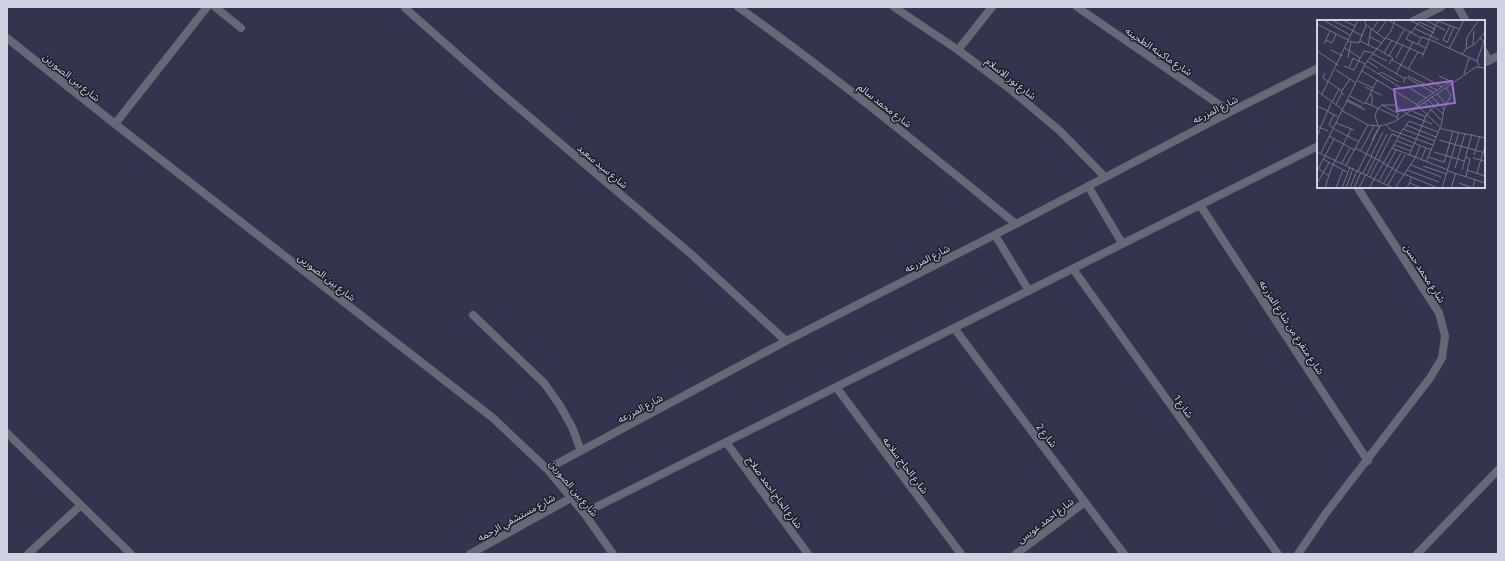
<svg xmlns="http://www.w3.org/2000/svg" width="1505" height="561" font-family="Commissioner,'Noto Sans Arabic',sans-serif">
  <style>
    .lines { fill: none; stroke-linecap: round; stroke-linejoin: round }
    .service { stroke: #676875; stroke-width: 8 }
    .minor { stroke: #676875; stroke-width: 8 }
    .labels { text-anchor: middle; stroke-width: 3; stroke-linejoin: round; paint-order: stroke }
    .street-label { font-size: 10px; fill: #d0d2e2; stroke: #1d1e2a }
    .inset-road { fill: none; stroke: #72748a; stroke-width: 1 }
    .view { fill: #9d6ecd; fill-opacity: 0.15; stroke: #9d6ecd; stroke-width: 2 }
    .inset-edge { fill: none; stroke: #d0d2e2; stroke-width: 2 }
  </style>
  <rect width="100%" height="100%" fill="#33354f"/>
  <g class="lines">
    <path class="service" d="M 473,315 L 544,383 L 559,404 L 572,427 L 581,451
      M 1417,554 L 1498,470"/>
    <path class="minor" d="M 215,7 L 241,28
      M 738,7 C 834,75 925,150 1016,224
      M 894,7 L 958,50 L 1010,89 L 1060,131 L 1105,177
      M 1077,7 L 1230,112
      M 1458,7 L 1466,21
      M 405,8 L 500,92 L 691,254 L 786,341
      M 1413,21 L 1441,7
      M 7,38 L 115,124 L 493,418 L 547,469 L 584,513 L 613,554
      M 958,50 L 992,7
      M 1484,52 L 1489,61
      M 1484,63 L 1498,56
      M 115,124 L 207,7
      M 1088,186 L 1122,243
      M 1200,205 L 1368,461
      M 995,235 L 1029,291
      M 1073,269 L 1278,554
      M 954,328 L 1124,554
      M 836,387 L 961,554
      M 7,433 L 131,554
      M 726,442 L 808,554
      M 547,469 L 786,341 L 1016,224 L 1230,112 L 1318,68
      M 584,513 L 1318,146
      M 28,554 L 81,505
      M 470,554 L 571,498
      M 1016,554 L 1085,502
      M 1298,554 L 1326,513 L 1430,378 L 1442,358 L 1445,336 L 1439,313 L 1357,187"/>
  </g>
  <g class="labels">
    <g class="street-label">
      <text transform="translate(1159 51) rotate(34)" y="4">شارع ماكينه الطحينه</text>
      <text transform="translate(72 77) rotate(39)" y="4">شارع بين الصورين</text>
      <text transform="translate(1011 78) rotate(38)" y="4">شارع نور الاسلام</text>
      <text transform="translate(885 105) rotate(38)" y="4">شارع محمد سالم</text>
      <text transform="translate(1215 109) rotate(-27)" y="4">شارع المزرعه</text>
      <text transform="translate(603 166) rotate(40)" y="4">شارع سيد سعيد</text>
      <text transform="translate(927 258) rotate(-27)" y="4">شارع المزرعه</text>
      <text transform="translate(1425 273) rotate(57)" y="4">شارع محمد حسن</text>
      <text transform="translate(327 277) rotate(38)" y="4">شارع بين الصورين</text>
      <text transform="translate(1292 327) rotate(57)" y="4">شارع متفرع من شارع المزرعه</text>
      <text transform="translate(1184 406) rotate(54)" y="4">شارع 1</text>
      <text transform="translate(640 408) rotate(-28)" y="4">شارع المزرعه</text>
      <text transform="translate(1047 435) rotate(53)" y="4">شارع 2</text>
      <text transform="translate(906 465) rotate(53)" y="4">شارع الحاج سلامه</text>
      <text transform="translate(574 488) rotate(50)" y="4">شارع بين الصورين</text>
      <text transform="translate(775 492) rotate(54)" y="4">شارع الحاج احمد صلاح</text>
      <text transform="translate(516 517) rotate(-29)" y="4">شارع مستشفي الرحمه</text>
      <text transform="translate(1045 520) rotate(-37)" y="4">شارع احمد عويس</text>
    </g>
  </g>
  <g transform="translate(1317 20)">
    <rect width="168" height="168" fill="#33354f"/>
    <path class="inset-road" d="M 6,0 L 33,15M 15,0 L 46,16M 26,0 L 38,6M 49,0 L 48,4 L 68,19M 71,0 L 104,18M 93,0 L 117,13M 108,0 L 128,10M 121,1 L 142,9M 0,4 L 31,20M 97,8 L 122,20M 55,10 L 62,0M 93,12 L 89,19 L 109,28M 60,13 L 70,0M 94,13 L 102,2 L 118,9M 53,17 L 65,23M 69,18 L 106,34M 9,20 L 15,23 L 19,14M 114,20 L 160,41M 31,21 L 42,23 L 49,5M 43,21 L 60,29M 130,22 L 126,20 L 133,6M 130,23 L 137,7M 7,24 L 13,11M 101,24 L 105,17 L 113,20M 156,25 L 157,11M 51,26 L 54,9M 28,28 L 43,38M 60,29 L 76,38 L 72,44M 132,29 L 147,0M 149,29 L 158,24 L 168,12M 14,30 L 26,36M 0,31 L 21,45M 67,33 L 75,20M 56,34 L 70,41M 145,35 L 149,29 L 150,17 L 162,0M 72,36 L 87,10M 105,37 L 121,0M 31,38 L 34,22M 53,38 L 88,59M 79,38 L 86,24M 75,40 L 125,67M 50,41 L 61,48M 47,45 L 86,69M 27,46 L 37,50 L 47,31 L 57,33M 162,46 L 160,41 L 167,21 L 163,19M 32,48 L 36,38 L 48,44M 91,49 L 101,32M 19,50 L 39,63M 45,51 L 99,84 L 125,109 L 168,118M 8,53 L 6,58 L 25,71M 62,54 L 64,52 L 82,62M 79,54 L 96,22M 147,54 L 152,38M 91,56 L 120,70M 122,56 L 133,61M 41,61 L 56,68M 86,63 L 89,57 L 117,73M 48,67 L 64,75M 93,68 L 109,78M 0,71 L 25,89M 5,74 L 41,0M 53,74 L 55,75 L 55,85M 120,74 L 129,84M 27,75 L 24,72 L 33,59M 33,76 L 48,84 L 60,60M 115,77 L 127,89M 31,80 L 45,87M 111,80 L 126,94M 30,81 L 48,90M 15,82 L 22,69M 107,82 L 124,100M 49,83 L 80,97 L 81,100M 19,84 L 25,73M 100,84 L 132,62 L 134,64M 65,85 L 78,85 L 90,94 L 115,104M 0,86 L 11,91M 102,86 L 159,47 L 168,48M 62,88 L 65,85 L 82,94 L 80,97M 24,90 L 51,105 L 63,106 L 77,102 L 102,85M 10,91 L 21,97M 95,91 L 109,97M 17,94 L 12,105 L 17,108M 19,103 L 37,110M 69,105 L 74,110 L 116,125M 89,105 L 119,117M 0,106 L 11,111M 61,106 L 58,95 L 61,88M 124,107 L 127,89 L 134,75 L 129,68M 17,109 L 42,122M 87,109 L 92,101 L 121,112M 0,116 L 14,83M 12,116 L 37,130M 55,120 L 62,107M 122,120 L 168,133M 80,121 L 96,127M 77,125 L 94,131M 38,128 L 67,143M 75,128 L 131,150M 44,130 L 57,106M 0,132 L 76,168M 117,132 L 147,141M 4,133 L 48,44 L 74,11 L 78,0M 157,135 L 163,116M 54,136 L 66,112M 92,136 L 110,94 L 121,83M 111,137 L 127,142M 148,137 L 153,139 L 149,156M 156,138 L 168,141M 6,139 L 30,152M 104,140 L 109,128M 109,142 L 123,108M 25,143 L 33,128M 66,143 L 87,155M 127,143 L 136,111M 29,145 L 51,105M 94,145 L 124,157M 106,146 L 130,154M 0,148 L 12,156M 138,148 L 148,113M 90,150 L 122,162M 145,150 L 155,114M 150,150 L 168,156M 0,151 L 17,119M 41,151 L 63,106M 131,151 L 168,163M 46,153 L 55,136M 160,153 L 168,126M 87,154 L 121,168M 50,155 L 70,114M 53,157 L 75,114 L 114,130M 62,161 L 79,130M 0,163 L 12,143M 67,163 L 84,133M 93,163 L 104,168M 142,163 L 156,168 L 158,159M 71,165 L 88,135M 8,168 L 14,149 L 34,109M 19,168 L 26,150M 25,168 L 33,147M 29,168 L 36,148M 33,168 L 40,150M 37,168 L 44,152M 42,168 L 49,154M 52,168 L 86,109 L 118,121M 78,168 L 98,138 L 103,126M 90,168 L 95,157M 125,168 L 142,112M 134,168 L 139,153"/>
    <path class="view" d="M 135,61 L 138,83 L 80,91 L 77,69 Z"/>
    <rect width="168" height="168" class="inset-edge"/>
  </g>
  <rect width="1505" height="561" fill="none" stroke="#d0d2e2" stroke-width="16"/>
</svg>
